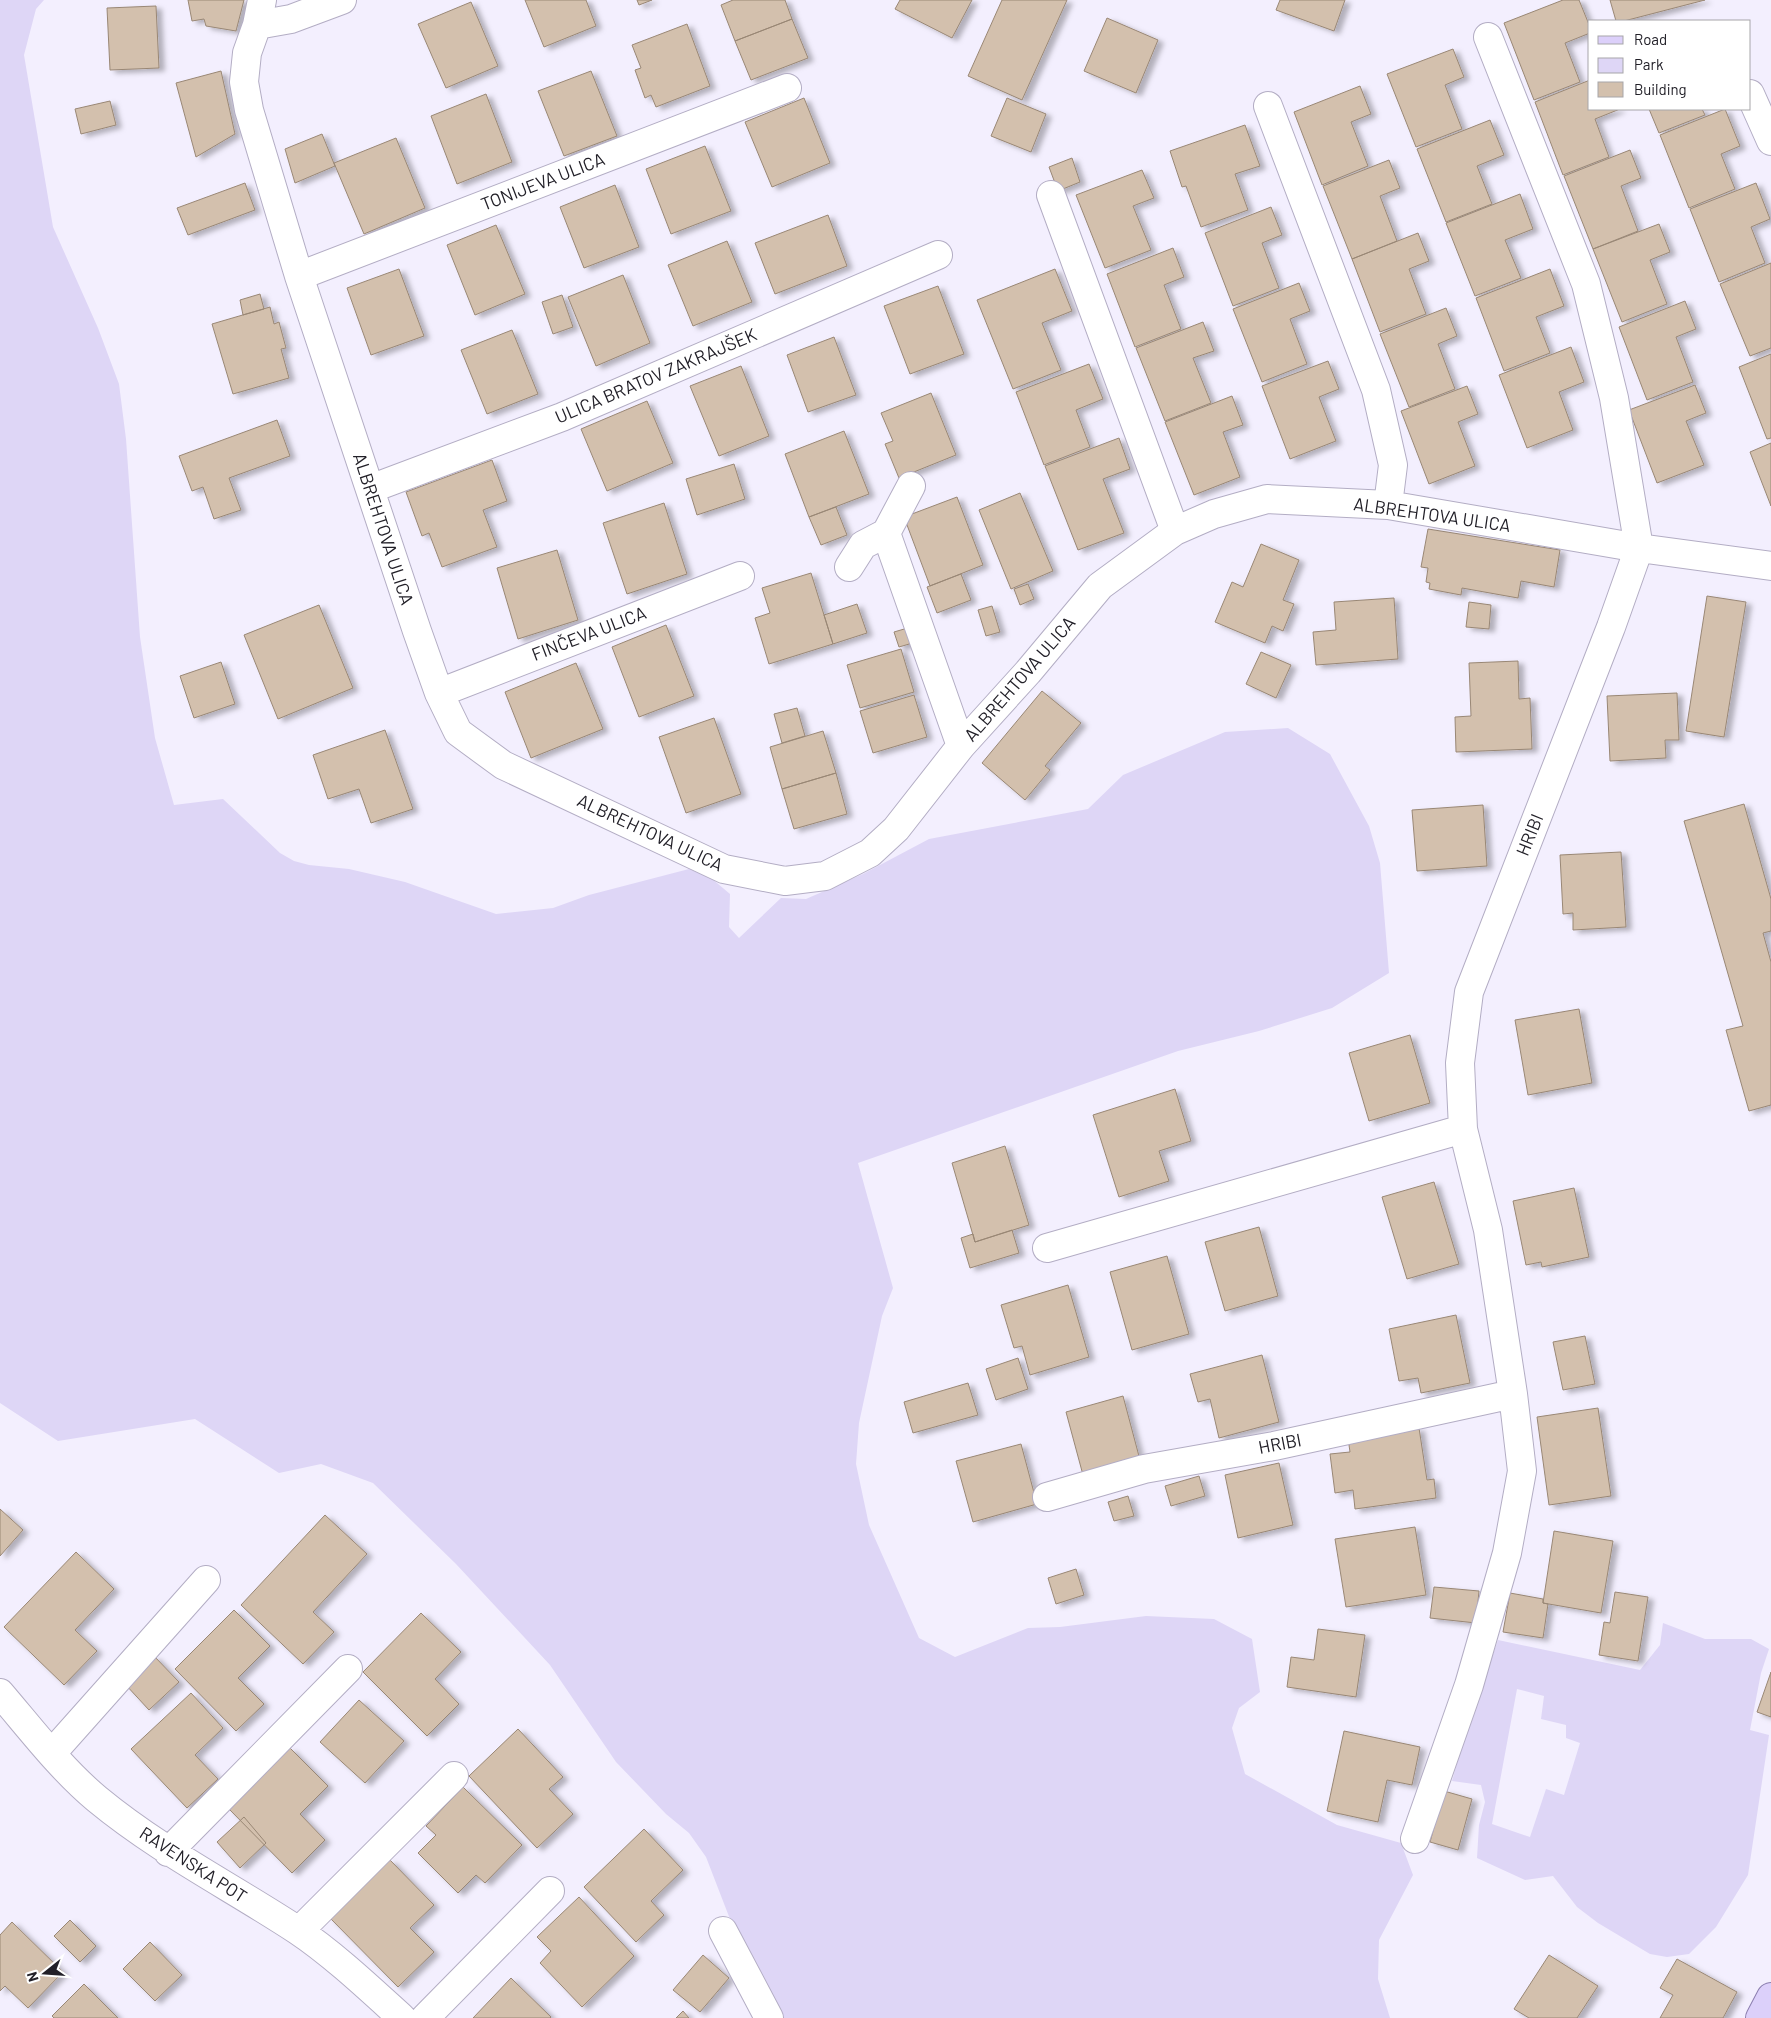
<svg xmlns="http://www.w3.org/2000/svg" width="1771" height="2018" font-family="Barlow,sans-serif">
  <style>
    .green { fill: #ded6f6; fill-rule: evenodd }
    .building { fill: #d3c0ad; stroke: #998775; filter: url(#shadow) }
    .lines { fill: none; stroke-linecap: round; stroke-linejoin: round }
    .street-casing { stroke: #b3adc4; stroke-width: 30 }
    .primary-casing { stroke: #8b7eaf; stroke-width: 30 }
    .street { stroke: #fff; stroke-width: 28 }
    .primary { stroke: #dcd0fa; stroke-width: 28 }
    .labels { text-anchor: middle; stroke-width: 5; stroke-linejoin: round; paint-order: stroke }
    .street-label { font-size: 18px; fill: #222028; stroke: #fff }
  </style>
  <defs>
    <filter id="shadow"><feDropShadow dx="5.5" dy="3" stdDeviation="2.5" flood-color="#0004"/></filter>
  </defs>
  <rect width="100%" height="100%" fill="#f3effe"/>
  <path class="green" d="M 0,0 L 44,0 L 36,9 L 24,55 L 53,227 L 98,328 L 119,384 L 126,439 L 140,637 L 155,738 L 174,805 L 223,799 L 280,853 L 294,861 L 309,865 L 349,869 L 405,882 L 496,914 L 553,908 L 589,895 L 689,869 L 711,878 L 730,894 L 729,927 L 739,938 L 781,898 L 806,899 L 863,874 L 929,839 L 1088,809 L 1123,775 L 1225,732 L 1288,728 L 1330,754 L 1369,826 L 1380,863 L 1389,973 L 1332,1008 L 1259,1031 L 1178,1051 L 858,1163 L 893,1288 L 882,1316 L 859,1423 L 856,1464 L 869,1525 L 919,1638 L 955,1657 L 1028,1628 L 1060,1627 L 1146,1616 L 1214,1619 L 1252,1639 L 1260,1692 L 1239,1708 L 1232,1728 L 1245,1774 L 1337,1825 L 1401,1843 L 1413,1875 L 1379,1940 L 1378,1979 L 1390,2018 L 775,2018 L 757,1989 L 706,1857 L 689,1833 L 666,1814 L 616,1762 L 550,1665 L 456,1564 L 373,1483 L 321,1464 L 279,1473 L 195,1419 L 58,1441 L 0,1403 Z
    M 1663,1623 L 1705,1639 L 1751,1639 L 1769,1649 L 1761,1673 L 1750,1730 L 1769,1735 L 1748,1875 L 1716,1927 L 1689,1954 L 1667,1957 L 1650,1954 L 1598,1923 L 1577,1907 L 1553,1876 L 1525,1880 L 1477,1858 L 1479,1825 L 1485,1802 L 1481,1785 L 1452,1781 L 1463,1742 L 1498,1640 L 1640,1670 L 1660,1645 ZM 1517,1689 L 1544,1696 L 1541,1719 L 1566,1725 L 1566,1738 L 1580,1743 L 1564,1795 L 1546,1789 L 1530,1837 L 1492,1824 Z"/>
  <path class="building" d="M 188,0 L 244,0 L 236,31 L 206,26 L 204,19 L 192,21 Z
    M 525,0 L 586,0 L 596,26 L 544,47 Z
    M 637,0 L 652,0 L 639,5 Z
    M 733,0 L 785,0 L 792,19 L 735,41 L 721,5 Z
    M 900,0 L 972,0 L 952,38 L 895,9 Z
    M 1002,0 L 1067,0 L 1022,100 L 968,76 Z
    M 1280,0 L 1345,0 L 1334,31 L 1276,10 Z
    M 1563,0 L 1579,0 L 1590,27 L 1590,33 L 1565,43 L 1580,82 L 1534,100 L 1504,23 Z
    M 1610,0 L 1705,0 L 1624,21 L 1616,21 Z
    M 471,2 L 498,66 L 446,88 L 418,24 Z
    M 156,6 L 159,68 L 110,70 L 107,8 Z
    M 1107,18 L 1158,40 L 1136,93 L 1084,71 Z
    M 792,19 L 808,58 L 751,80 L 735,41 Z
    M 687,24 L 710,86 L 656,107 L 651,95 L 645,98 L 635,70 L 641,68 L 632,45 Z
    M 1453,49 L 1464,77 L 1445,85 L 1462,129 L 1416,147 L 1387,74 Z
    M 221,71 L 235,134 L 196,157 L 176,83 Z
    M 591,71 L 617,136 L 564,156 L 538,91 Z
    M 1590,80 L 1590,109 L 1620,109 L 1595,119 L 1609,157 L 1563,175 L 1535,102 Z
    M 1360,86 L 1371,114 L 1351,122 L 1368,166 L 1322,185 L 1294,112 Z
    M 486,94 L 512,162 L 457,184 L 431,116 Z
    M 804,98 L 830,163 L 772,187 L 745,122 Z
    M 1007,98 L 1046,114 L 1031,152 L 991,136 Z
    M 110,101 L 116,125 L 81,134 L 75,109 Z
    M 1649,109 L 1702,109 L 1705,115 L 1659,133 Z
    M 1725,109 L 1740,146 L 1721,154 L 1735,189 L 1689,208 L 1660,135 Z
    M 1490,120 L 1504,155 L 1477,166 L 1492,204 L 1446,222 L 1417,149 Z
    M 1245,125 L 1260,166 L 1235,174 L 1248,210 L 1201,227 L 1186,186 L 1182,187 L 1170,151 Z
    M 322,134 L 335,166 L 295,183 L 285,149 Z
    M 396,138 L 425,208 L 364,234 L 334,163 Z
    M 705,146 L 731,211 L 671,234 L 646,169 Z
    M 1630,150 L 1641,178 L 1621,186 L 1638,231 L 1593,249 L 1564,176 Z
    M 1072,158 L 1080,182 L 1058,191 L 1049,167 Z
    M 1389,160 L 1400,188 L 1380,196 L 1397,241 L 1352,259 L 1323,186 Z
    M 1142,170 L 1154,198 L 1133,206 L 1151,250 L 1105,268 L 1076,195 Z
    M 245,183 L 255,210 L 188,235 L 177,208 Z
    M 1756,183 L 1770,219 L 1751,227 L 1765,263 L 1719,282 L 1690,209 Z
    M 615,185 L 639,247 L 584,268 L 560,207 Z
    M 1520,194 L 1533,229 L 1505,240 L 1521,278 L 1475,296 L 1446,223 Z
    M 1271,207 L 1282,235 L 1262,243 L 1279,288 L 1233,306 L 1205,233 Z
    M 828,215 L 847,266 L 775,294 L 755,243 Z
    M 1659,224 L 1670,252 L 1650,260 L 1667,304 L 1622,322 L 1593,249 Z
    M 496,225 L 525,294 L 475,315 L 447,245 Z
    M 1418,233 L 1429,261 L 1409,269 L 1426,314 L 1380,332 L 1352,259 Z
    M 727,241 L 752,302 L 693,326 L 668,265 Z
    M 1173,248 L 1184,277 L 1164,285 L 1181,329 L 1135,347 L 1107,274 Z
    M 1771,263 L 1771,348 L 1750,356 L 1720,284 Z
    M 399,269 L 424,336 L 371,355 L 347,288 Z
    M 1055,269 L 1072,311 L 1042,323 L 1061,370 L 1013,389 L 977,300 Z
    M 1550,269 L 1564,306 L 1536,317 L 1550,353 L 1504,371 L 1476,298 Z
    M 623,275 L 650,343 L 596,366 L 568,297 Z
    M 1299,283 L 1310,311 L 1290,319 L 1307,364 L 1262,382 L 1233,309 Z
    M 938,286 L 964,354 L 910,374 L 884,306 Z
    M 260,294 L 264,309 L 243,315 L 240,300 Z
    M 562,295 L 573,327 L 553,334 L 542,302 Z
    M 1685,301 L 1696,329 L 1676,337 L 1693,382 L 1647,400 L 1619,327 Z
    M 270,307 L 274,324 L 279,322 L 286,348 L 281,349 L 289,378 L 233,394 L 212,324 Z
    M 1446,308 L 1457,336 L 1438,344 L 1455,389 L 1409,407 L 1380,334 Z
    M 1203,322 L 1214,351 L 1193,358 L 1211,403 L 1165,421 L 1136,348 Z
    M 512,330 L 538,394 L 487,414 L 461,350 Z
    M 834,337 L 856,395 L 808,412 L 787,355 Z
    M 1571,347 L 1584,382 L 1559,392 L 1573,430 L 1527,448 L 1499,375 Z
    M 1771,354 L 1771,438 L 1767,439 L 1739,367 Z
    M 1328,361 L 1339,389 L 1319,397 L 1336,441 L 1290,459 L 1262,386 Z
    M 1089,364 L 1103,399 L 1076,410 L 1090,447 L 1044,465 L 1016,392 Z
    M 741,366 L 769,436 L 719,456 L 690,386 Z
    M 1695,385 L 1706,413 L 1686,421 L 1704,465 L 1657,483 L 1629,410 Z
    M 1467,386 L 1478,414 L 1458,422 L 1475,466 L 1429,484 L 1401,411 Z
    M 931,393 L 956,455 L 899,478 L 885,444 L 893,441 L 881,413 Z
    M 1232,396 L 1243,425 L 1223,432 L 1240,477 L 1194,495 L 1165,422 Z
    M 647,401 L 673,463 L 607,491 L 581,429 Z
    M 277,420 L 290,456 L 229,478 L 241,510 L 214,519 L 203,487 L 192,491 L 179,456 Z
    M 844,431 L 869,494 L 809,517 L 785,454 Z
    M 1119,438 L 1130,469 L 1103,479 L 1124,533 L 1078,550 L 1045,466 Z
    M 1771,443 L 1771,506 L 1750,452 Z
    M 492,460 L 507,501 L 483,510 L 497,547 L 442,567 L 429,533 L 422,536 L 406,492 Z
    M 734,464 L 745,499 L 697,515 L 686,479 Z
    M 1020,493 L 1053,571 L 1011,589 L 979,510 Z
    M 957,497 L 983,565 L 930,586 L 904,517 Z
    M 664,503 L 687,574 L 627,594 L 603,523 Z
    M 836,507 L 847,535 L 821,545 L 809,517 Z
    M 1428,529 L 1560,550 L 1554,587 L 1521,581 L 1518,598 L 1462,588 L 1461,595 L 1429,589 L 1430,583 L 1426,582 L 1428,568 L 1421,567 Z
    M 1261,544 L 1299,560 L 1283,600 L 1294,604 L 1283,631 L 1272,626 L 1265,643 L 1215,622 L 1232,582 L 1243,587 Z
    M 557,550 L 578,620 L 518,639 L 497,568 Z
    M 811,573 L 833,644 L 769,664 L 755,618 L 770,613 L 762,588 Z
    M 961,574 L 971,600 L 937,613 L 927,587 Z
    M 1028,584 L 1034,599 L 1020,605 L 1014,589 Z
    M 1707,596 L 1746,602 L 1724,737 L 1686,731 Z
    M 1394,598 L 1398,659 L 1316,665 L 1313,632 L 1336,630 L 1334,602 Z
    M 1469,602 L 1491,605 L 1489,629 L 1466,627 Z
    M 857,604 L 867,633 L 833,644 L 824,615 Z
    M 319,605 L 353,688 L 278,719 L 244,635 Z
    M 992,606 L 1000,632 L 986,636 L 978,610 Z
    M 666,625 L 694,696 L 639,717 L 612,647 Z
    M 911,627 L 916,642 L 899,647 L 894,632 Z
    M 901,649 L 914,692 L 860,708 L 847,665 Z
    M 1261,652 L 1291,665 L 1276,698 L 1246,684 Z
    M 1518,661 L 1519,699 L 1530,698 L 1532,749 L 1456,752 L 1455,717 L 1471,716 L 1469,663 Z
    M 221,662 L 235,704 L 194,718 L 180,676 Z
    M 576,663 L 603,729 L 531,758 L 505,692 Z
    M 1042,691 L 1081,723 L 1045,766 L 1050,770 L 1025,800 L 982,763 Z
    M 1677,693 L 1679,740 L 1665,740 L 1666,758 L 1610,761 L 1607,696 Z
    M 914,695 L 927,737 L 873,753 L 860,711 Z
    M 797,708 L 805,736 L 782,743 L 774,714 Z
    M 714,718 L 741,794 L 686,813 L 659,737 Z
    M 385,730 L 413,809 L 371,823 L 359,789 L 328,799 L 313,755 Z
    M 823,731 L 836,773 L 782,789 L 770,747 Z
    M 836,773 L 847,814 L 794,829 L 782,789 Z
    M 1744,804 L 1771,899 L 1771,931 L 1763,933 L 1771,962 L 1771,1105 L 1749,1111 L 1726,1030 L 1743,1026 L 1684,821 Z
    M 1483,805 L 1487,866 L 1417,871 L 1412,810 Z
    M 1621,852 L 1626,927 L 1573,930 L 1573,913 L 1563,914 L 1560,855 Z
    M 1579,1009 L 1592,1083 L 1528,1095 L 1515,1020 Z
    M 1410,1035 L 1430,1103 L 1369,1121 L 1349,1053 Z
    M 1175,1089 L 1191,1141 L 1159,1151 L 1169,1181 L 1119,1197 L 1093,1115 Z
    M 1005,1146 L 1029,1225 L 975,1242 L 952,1163 Z
    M 1434,1182 L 1459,1264 L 1407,1279 L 1382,1197 Z
    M 1574,1188 L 1589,1257 L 1542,1267 L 1541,1262 L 1526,1265 L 1513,1201 Z
    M 1259,1227 L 1278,1296 L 1225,1311 L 1205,1242 Z
    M 1012,1230 L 1019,1253 L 970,1268 L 961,1238 L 973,1234 L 975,1242 Z
    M 1167,1256 L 1189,1334 L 1132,1350 L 1110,1272 Z
    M 1068,1285 L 1089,1357 L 1030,1375 L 1022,1346 L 1014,1348 L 1001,1305 Z
    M 1456,1315 L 1470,1383 L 1421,1393 L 1418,1378 L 1399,1381 L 1389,1329 Z
    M 1585,1336 L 1595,1384 L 1563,1390 L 1553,1342 Z
    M 1262,1355 L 1279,1422 L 1219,1438 L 1210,1399 L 1198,1402 L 1190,1374 Z
    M 1018,1358 L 1028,1389 L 996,1400 L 986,1369 Z
    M 968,1383 L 978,1415 L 913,1433 L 904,1402 Z
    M 1123,1396 L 1140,1460 L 1083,1475 L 1066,1412 Z
    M 1598,1408 L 1611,1496 L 1549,1505 L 1537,1417 Z
    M 1419,1428 L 1427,1480 L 1434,1479 L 1436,1498 L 1355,1509 L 1353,1490 L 1335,1493 L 1330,1454 L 1350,1452 L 1348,1438 Z
    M 1021,1444 L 1037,1504 L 973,1522 L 956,1461 Z
    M 1279,1463 L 1293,1525 L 1238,1538 L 1225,1475 Z
    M 1199,1476 L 1205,1496 L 1171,1506 L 1165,1486 Z
    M 1128,1496 L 1134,1516 L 1114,1521 L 1108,1502 Z
    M 0,1509 L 23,1530 L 0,1556 Z
    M 325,1515 L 367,1554 L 313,1612 L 334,1632 L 303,1664 L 241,1605 Z
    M 1415,1527 L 1426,1595 L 1346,1607 L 1335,1539 Z
    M 1554,1531 L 1613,1541 L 1601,1613 L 1543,1603 Z
    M 76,1552 L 114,1589 L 75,1630 L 97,1651 L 64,1685 L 4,1627 Z
    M 1076,1569 L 1084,1595 L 1056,1604 L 1048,1578 Z
    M 1434,1587 L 1479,1591 L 1476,1623 L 1430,1618 Z
    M 1615,1592 L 1648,1597 L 1638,1661 L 1599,1655 L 1604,1622 L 1610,1623 Z
    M 1510,1593 L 1543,1599 L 1543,1603 L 1548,1604 L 1543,1638 L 1503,1632 Z
    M 234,1610 L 270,1646 L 238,1678 L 264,1704 L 236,1731 L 175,1669 Z
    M 421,1613 L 461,1652 L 435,1679 L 459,1704 L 427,1736 L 363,1672 Z
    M 1318,1629 L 1365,1635 L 1356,1697 L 1287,1687 L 1291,1657 L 1314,1660 Z
    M 154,1656 L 179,1682 L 149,1710 L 125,1684 Z
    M 1771,1672 L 1771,1717 L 1757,1712 Z
    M 191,1693 L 223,1728 L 195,1755 L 218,1779 L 187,1808 L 131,1749 Z
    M 359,1700 L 404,1741 L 365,1783 L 320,1742 Z
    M 518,1729 L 563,1777 L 549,1789 L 573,1814 L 537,1848 L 469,1776 Z
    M 1344,1731 L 1420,1747 L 1412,1785 L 1387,1780 L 1378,1822 L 1327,1811 Z
    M 290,1748 L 328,1786 L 300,1814 L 325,1840 L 292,1873 L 229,1809 Z
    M 463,1787 L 522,1845 L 485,1883 L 476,1875 L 458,1893 L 418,1853 L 436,1835 L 426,1826 Z
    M 1444,1791 L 1472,1799 L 1458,1850 L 1430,1842 Z
    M 244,1817 L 266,1843 L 240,1868 L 217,1842 Z
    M 644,1829 L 683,1870 L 651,1901 L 664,1915 L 636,1942 L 584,1887 Z
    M 390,1860 L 434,1905 L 410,1928 L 434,1952 L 398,1987 L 330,1918 Z
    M 579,1897 L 634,1956 L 582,2007 L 540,1963 L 551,1951 L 537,1937 Z
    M 70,1920 L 96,1946 L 80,1962 L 54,1936 Z
    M 12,1922 L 63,1972 L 28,2008 L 5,1986 L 0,1991 L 0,1935 Z
    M 150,1942 L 182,1975 L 155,2001 L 123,1969 Z
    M 703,1955 L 729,1978 L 700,2012 L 673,1990 Z
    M 1549,1955 L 1598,1986 L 1577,2018 L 1529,2018 L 1514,2009 Z
    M 1677,1959 L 1737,1992 L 1723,2018 L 1660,2018 L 1673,1995 L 1660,1988 Z
    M 511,1978 L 551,2017 L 550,2018 L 473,2018 Z
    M 84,1984 L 118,2018 L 54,2018 L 52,2016 Z
    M 683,2011 L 689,2018 L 676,2018 Z"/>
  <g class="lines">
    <defs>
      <path id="street" d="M 262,0 L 257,25 L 247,53 L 244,82 L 249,110 L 299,276 L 417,631 L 439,693 L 458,732 L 503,765 L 724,869 L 785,881 L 825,876 L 870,853 L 896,829 L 961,746 L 1028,672 L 1100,586 L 1175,531 L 1214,514 L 1267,499 L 1388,505 L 1639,548 L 1771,566
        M 257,25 L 291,19 L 342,0
        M 1750,94 L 1771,141
        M 1268,106 L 1376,390 L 1393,465 L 1388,505
        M 1051,195 L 1175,531
        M 299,276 L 787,88
        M 370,489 L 562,417 L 938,255
        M 886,533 L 911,486
        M 849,567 L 863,545 L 886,533 L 961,746
        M 439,693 L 740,576
        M 1047,1248 L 1463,1129
        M 1047,1497 L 1144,1469 L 1274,1446 L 1513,1394
        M 0,1693 C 30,1728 61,1769 97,1799 C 160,1851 230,1886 297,1930 C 333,1954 370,1989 402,2018
        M 52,1753 L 206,1580
        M 1415,1839 L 1469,1685 L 1507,1553 L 1522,1471 L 1513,1394 L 1488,1230 L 1463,1129 L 1460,1063 L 1469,992 L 1611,627 L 1639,548 L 1614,398 L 1586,284 L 1488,37
        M 168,1852 L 348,1669
        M 299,1931 L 454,1776
        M 723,1931 L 769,2018
        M 425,2018 L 550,1891"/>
      <path id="primary" d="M 1760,2018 L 1771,1997"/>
    </defs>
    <use href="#street" class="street-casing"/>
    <use href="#primary" class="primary-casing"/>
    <use href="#street" class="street"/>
    <use href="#primary" class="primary"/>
  </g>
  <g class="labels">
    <g class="street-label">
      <text transform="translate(543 182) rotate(-21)" y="6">TONIJEVA ULICA</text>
      <text transform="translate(656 376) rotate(-23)" y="6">ULICA BRATOV ZAKRAJŠEK</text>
      <text transform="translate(1432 515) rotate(8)" y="6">ALBREHTOVA ULICA</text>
      <text transform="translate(383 529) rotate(72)" y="6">ALBREHTOVA ULICA</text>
      <text transform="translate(589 634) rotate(-21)" y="6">FINČEVA ULICA</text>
      <text transform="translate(1020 679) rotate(-49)" y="6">ALBREHTOVA ULICA</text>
      <text transform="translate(650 833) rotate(25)" y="6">ALBREHTOVA ULICA</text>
      <text transform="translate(1530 835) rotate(-68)" y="6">HRIBI</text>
      <text transform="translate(1280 1444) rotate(-11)" y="6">HRIBI</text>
      <text transform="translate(193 1865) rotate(33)" y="6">RAVENSKA POT</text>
    </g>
  </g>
  <rect x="1588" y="20" width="162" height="90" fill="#ffffff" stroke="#a7a6a9"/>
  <rect x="1598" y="36" width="25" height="8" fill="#dcd0fa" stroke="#a7a6a9"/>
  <text x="1634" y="45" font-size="15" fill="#222028">Road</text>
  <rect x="1598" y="58" width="25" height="15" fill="#ded6f6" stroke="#a7a6a9"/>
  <text x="1634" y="70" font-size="15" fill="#222028">Park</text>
  <rect x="1598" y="82" width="25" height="15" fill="#d3c0ad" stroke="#a7a6a9"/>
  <text x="1634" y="95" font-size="15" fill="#222028">Building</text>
  <g transform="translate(45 1973) rotate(253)" stroke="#ffffff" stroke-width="4" paint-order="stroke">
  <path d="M0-4L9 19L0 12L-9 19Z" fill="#222028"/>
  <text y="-8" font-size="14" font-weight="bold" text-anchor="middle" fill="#222028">N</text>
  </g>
</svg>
